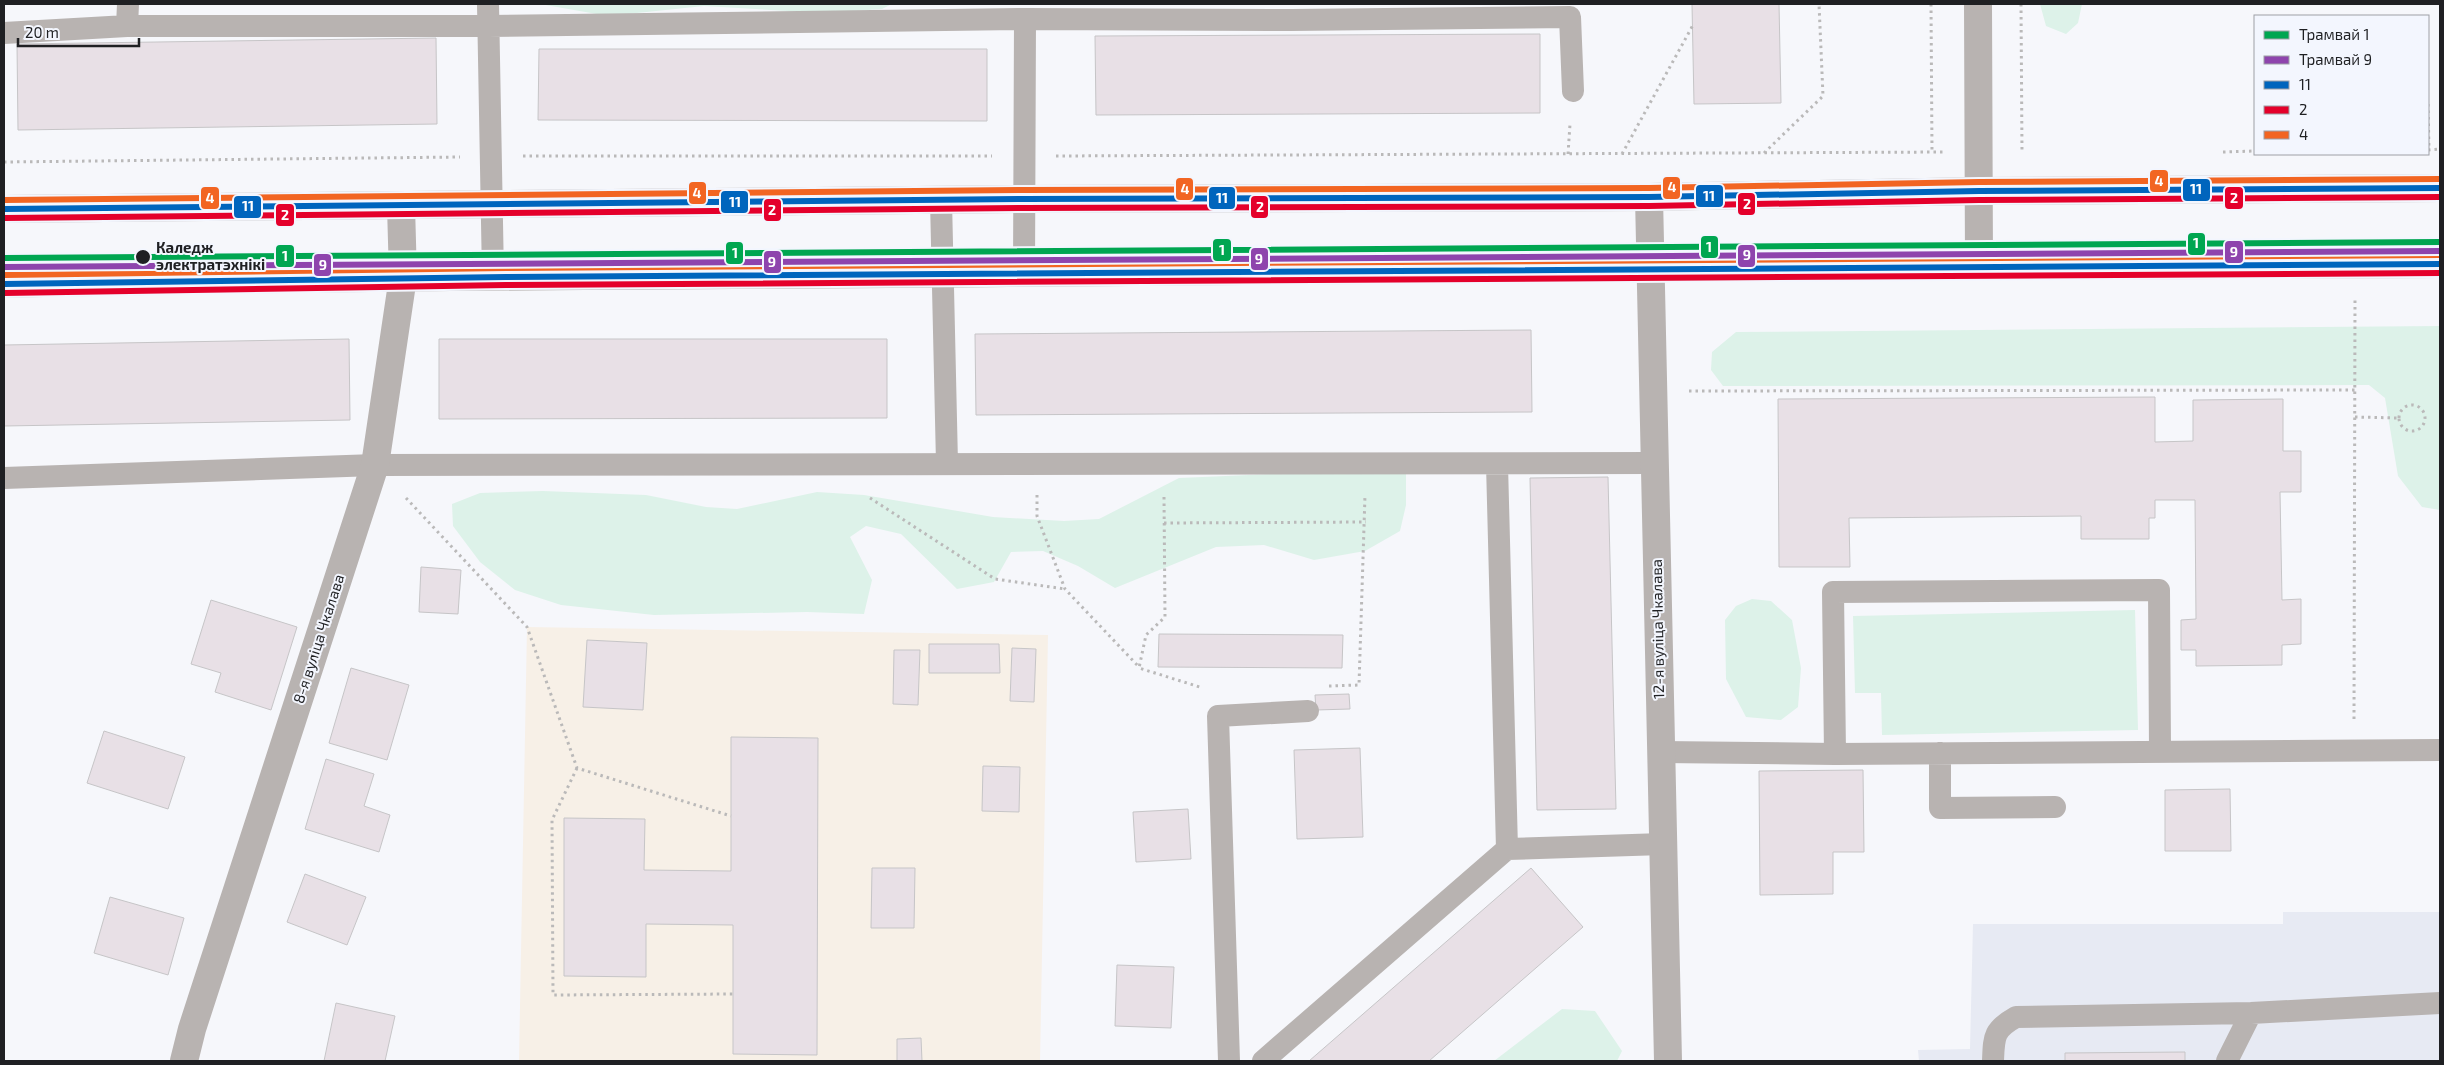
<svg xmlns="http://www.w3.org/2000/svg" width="2444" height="1065" font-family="'Exo 2',sans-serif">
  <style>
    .built { fill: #e7eaf3 }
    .education { fill: #f7f0e7 }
    .green { fill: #ddf2e9 }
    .building { fill: #e8e0e6; stroke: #c6c5c7 }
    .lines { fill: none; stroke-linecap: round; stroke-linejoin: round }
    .path { stroke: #bab9b9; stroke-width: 3; stroke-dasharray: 2.5 4; stroke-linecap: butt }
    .lane { stroke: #b8b3b1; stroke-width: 22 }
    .street { stroke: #b8b3b1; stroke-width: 28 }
    .primary { stroke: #bab6b4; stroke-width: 28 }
    .bus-1-casing { stroke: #f3f6fe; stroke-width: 10 }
    .bus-2-casing { stroke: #f3f6fe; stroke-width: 10 }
    .bus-3-casing { stroke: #f3f6fe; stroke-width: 10 }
    .bus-1 { stroke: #0065bd; stroke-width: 6 }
    .bus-2 { stroke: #e4002b; stroke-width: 6 }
    .bus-3 { stroke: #f26522; stroke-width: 6 }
    .tram-1-casing { stroke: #f3f6fe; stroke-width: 10 }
    .tram-2-casing { stroke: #f3f6fe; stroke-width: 10 }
    .tram-1 { stroke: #00a651; stroke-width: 6 }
    .tram-2 { stroke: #8e44ad; stroke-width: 6 }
    .stop-dot { fill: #1f2023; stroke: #f3f6fe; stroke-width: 2 }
    .labels { text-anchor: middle; stroke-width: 4; stroke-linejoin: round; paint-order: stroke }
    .stop-label { font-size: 15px; font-weight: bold; fill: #1f2023; stroke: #f3f6fe; text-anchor: start }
    .street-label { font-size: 15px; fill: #1f2023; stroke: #f3f6fe }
    .line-badge { stroke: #f3f6fe; stroke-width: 2 }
    .badge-label { font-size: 14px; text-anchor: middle; font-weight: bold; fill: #fff }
  </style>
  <rect width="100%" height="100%" fill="#f6f7fb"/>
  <path class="built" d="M 2283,912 L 2440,912 L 2440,1061 L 1919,1061 L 1918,1050 L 1970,1049 L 1973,924 L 2283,924 Z"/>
  <path class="education" d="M 527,627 L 1048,635 L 1040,1061 L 519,1061 Z"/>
  <path class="green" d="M 540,4 L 892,4 L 882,9 L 824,13 L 704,6 L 608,16 Z
    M 2040,4 L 2082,4 L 2078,23 L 2066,34 L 2046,26 Z
    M 2440,326 L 2440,510 L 2422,507 L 2398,476 L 2385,398 L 2369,385 L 1723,386 L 1711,370 L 1712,352 L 1736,332 Z
    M 1406,468 L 1406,505 L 1400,531 L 1365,551 L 1314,560 L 1264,545 L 1216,547 L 1115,588 L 1078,566 L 1043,551 L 1011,552 L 994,582 L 957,589 L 901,534 L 866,526 L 850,537 L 872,580 L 864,614 L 807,612 L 654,615 L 561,605 L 515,590 L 480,562 L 453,526 L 452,504 L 480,493 L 543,491 L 646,495 L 706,507 L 737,509 L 817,492 L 864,495 L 993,517 L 1064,521 L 1099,519 L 1179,478 Z
    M 1752,599 L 1771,601 L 1792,620 L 1801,668 L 1798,707 L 1781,720 L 1746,717 L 1726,679 L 1725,620 L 1736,606 Z
    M 2135,610 L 2138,730 L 1882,735 L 1881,693 L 1855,693 L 1853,616 Z
    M 1562,1009 L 1595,1011 L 1622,1051 L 1617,1061 L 1494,1061 Z"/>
  <path class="building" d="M 1692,4 L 1779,4 L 1781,103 L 1694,104 Z
    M 1540,34 L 1540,113 L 1096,115 L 1095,36 Z
    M 436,38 L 437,124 L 18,130 L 17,44 Z
    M 539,49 L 987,49 L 987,121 L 538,120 Z
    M 1531,330 L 1532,412 L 976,415 L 975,334 Z
    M 349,339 L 350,420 L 4,426 L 4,345 Z
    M 439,339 L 887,339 L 887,418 L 439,419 Z
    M 2155,397 L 2155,442 L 2193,441 L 2193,400 L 2283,399 L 2283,451 L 2301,451 L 2301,492 L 2280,492 L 2282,600 L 2301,599 L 2301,644 L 2282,645 L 2282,665 L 2196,666 L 2196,650 L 2181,650 L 2181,620 L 2196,619 L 2195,500 L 2155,500 L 2155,518 L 2149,518 L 2149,539 L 2081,539 L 2081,516 L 1849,518 L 1850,567 L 1779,567 L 1778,399 Z
    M 1608,477 L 1616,809 L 1537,810 L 1530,478 Z
    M 421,567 L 461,570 L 458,614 L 419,612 Z
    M 211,600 L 297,627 L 271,710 L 215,692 L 221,673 L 191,664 Z
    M 1159,634 L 1343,635 L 1342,668 L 1158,667 Z
    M 587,640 L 647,643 L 643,710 L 583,707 Z
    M 929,644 L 999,644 L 1000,673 L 929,673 Z
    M 1012,648 L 1036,649 L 1034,702 L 1010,701 Z
    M 894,650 L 920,650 L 918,705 L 893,704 Z
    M 351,668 L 409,685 L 387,760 L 329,743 Z
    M 1349,694 L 1350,709 L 1316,710 L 1315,695 Z
    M 104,731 L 185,757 L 168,809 L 87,783 Z
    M 731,737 L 818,738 L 817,1055 L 733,1054 L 733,925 L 646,924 L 646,977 L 564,976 L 564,818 L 645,819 L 644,870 L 731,871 Z
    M 1360,748 L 1363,837 L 1297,839 L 1294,750 Z
    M 326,759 L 374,774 L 364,806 L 390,815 L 379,852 L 305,829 Z
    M 983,766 L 1020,767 L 1019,812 L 982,811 Z
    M 1863,770 L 1864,852 L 1833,852 L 1833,894 L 1760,895 L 1759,771 Z
    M 2230,789 L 2231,851 L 2165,851 L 2165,790 Z
    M 1188,809 L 1191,859 L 1136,862 L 1133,812 Z
    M 872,868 L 915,868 L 914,928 L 871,928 Z
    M 1531,868 L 1583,927 L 1429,1061 L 1309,1061 Z
    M 305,874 L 366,897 L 347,945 L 287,922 Z
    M 110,897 L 184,918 L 168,975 L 94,953 Z
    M 1117,965 L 1174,967 L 1171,1028 L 1115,1026 Z
    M 336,1003 L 395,1016 L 385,1061 L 324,1061 Z
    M 921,1038 L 922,1061 L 897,1061 L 897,1039 Z
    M 2185,1052 L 2185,1061 L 2065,1061 L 2065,1053 Z"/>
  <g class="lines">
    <path class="path" d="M 1931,4 L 1932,152
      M 2021,4 L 2022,153
      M 2428,104 L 2429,150
      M 2428,150 L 2440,149
      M 2223,152 L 2255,151
      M 1764,153 L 1823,96 L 1819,4
      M 1568,154 L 1570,124
      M 1622,154 L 1693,25
      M 523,156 L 992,156
      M 1056,156 L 1945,152
      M 4,162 L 460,157
      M 1689,391 L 2355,390
      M2399 418a13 13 0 1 1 26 0a13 13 0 1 1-26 0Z
      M 2355,417 L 2398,418
      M 1037,495 L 1037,516 L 1065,589 L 1139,667
      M 1164,497 L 1165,617 L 1146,635 L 1139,668 L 1203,688
      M 406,498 L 527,627 L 577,768 L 731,816
      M 870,498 L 995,579 L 1065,589
      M 1164,523 L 1366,522
      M 1329,686 L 1359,685 L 1365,495
      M 2354,719 L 2355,300
      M 577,768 L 552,820 L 553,995 L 733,994"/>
    <path class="lane" d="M 488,4 L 493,276
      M 127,26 L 128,4
      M 4,33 L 127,26 L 488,26 L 1025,19 L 1291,20 L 1570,17 L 1573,91
      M 941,200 L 947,463
      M 1024,273 L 1025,19
      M 1497,464 L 1507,849
      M 4,478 L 375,465 L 1654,463
      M 1661,752 L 1835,754 L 2440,750
      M 1940,753 L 1940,808 L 2055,807
      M 1835,754 L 1833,592 L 2159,590 L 2160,751
      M 1229,1061 L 1218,716 L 1308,711
      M 1263,1061 L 1507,849 L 1663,844
      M 1993,1061 C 1994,1037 1993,1030 2016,1017 L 2251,1013 L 2440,1003
      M 2227,1061 L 2251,1013"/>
    <path class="street" d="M 1978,4 L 1979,264
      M 1649,197 L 1668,1061
      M 184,1061 L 192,1029 L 375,465 L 403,277 L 401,206"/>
    <path class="primary" d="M 4,209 L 1025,199 L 1649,197 L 1979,191 L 2440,188
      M 4,284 C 338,276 673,276 1008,273 C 1485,269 1963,264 2440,264"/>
    <defs>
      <path id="bus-1" d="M 4,209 L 1025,199 L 1649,197 L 1979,191 L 2440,188
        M 4,284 L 506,277 L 2440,264"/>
      <path id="bus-2" d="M 4,218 L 1025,208 L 1649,206 L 1979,200 L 2440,197
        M 4,293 L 506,285 L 2440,273"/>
      <path id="bus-3" d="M 4,200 L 1025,190 L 1649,188 L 1979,182 L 2440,179
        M 4,275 L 506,268 L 2440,255"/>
    </defs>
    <use href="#bus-1" class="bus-1-casing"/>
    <use href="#bus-2" class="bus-2-casing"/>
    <use href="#bus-3" class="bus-3-casing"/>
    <use href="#bus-1" class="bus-1"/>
    <use href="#bus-2" class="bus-2"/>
    <use href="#bus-3" class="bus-3"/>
    <defs>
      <path id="tram-1" d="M 4,258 L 2440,242"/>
      <path id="tram-2" d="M 4,267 L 2440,251"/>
    </defs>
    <use href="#tram-1" class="tram-1-casing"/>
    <use href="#tram-2" class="tram-2-casing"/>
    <use href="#tram-1" class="tram-1"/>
    <use href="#tram-2" class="tram-2"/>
  </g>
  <circle class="stop-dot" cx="143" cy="257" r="8"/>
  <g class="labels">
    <g class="stop-label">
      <text x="156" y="253">Каледж<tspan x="156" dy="17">электратэхнікі</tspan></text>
    </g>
    <g class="street-label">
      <text transform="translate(1658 629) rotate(-91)" y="5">12-я вуліца Чкалава</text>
      <text transform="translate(319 639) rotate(-72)" y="5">8-я вуліца Чкалава</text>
    </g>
  </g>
  <g class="line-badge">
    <rect x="2149" y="169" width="20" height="24" rx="5" fill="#f26522"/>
    <rect x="1662" y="176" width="19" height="24" rx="5" fill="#f26522"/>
    <rect x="1175" y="177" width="19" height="24" rx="5" fill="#f26522"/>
    <rect x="2182" y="178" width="29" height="24" rx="5" fill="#0065bd"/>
    <rect x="688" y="181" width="19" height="24" rx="5" fill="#f26522"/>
    <rect x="1695" y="184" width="29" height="24" rx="5" fill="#0065bd"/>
    <rect x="200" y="186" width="20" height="24" rx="5" fill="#f26522"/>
    <rect x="2224" y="186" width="20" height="24" rx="5" fill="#e4002b"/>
    <rect x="1208" y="186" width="28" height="24" rx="5" fill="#0065bd"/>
    <rect x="720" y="190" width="29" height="24" rx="5" fill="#0065bd"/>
    <rect x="1737" y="192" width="19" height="24" rx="5" fill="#e4002b"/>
    <rect x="233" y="195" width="29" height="24" rx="5" fill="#0065bd"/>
    <rect x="1250" y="195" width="19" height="24" rx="5" fill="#e4002b"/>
    <rect x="763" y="198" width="19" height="24" rx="5" fill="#e4002b"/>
    <rect x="275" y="203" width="20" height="24" rx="5" fill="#e4002b"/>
    <rect x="2187" y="232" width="19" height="24" rx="5" fill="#00a651"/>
    <rect x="1700" y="235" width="19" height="24" rx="5" fill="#00a651"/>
    <rect x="1212" y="238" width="20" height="24" rx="5" fill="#00a651"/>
    <rect x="2224" y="240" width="20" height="24" rx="5" fill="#8e44ad"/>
    <rect x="725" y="241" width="19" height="24" rx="5" fill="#00a651"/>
    <rect x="1737" y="244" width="19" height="24" rx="5" fill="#8e44ad"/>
    <rect x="275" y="244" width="20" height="24" rx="5" fill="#00a651"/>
    <rect x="1250" y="247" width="19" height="24" rx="5" fill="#8e44ad"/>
    <rect x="763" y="250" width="19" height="24" rx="5" fill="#8e44ad"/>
    <rect x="313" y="253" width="19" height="24" rx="5" fill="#8e44ad"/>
  </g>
  <g class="badge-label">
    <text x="2159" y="186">4</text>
    <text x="1672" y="192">4</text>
    <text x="1185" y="194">4</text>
    <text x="2196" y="194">11</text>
    <text x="697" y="198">4</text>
    <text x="1709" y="201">11</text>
    <text x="210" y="203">4</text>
    <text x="2234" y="203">2</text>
    <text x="1222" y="203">11</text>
    <text x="735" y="207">11</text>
    <text x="1747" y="209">2</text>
    <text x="248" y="211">11</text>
    <text x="1260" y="212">2</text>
    <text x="772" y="215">2</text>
    <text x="285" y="220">2</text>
    <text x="2196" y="248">1</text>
    <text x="1709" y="252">1</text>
    <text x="1222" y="255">1</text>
    <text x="2234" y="257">9</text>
    <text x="735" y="258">1</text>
    <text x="1747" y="260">9</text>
    <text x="285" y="261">1</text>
    <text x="1259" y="264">9</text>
    <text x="772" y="267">9</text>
    <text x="323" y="270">9</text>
  </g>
  <rect width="2444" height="1065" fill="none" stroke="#1f2023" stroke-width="10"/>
  <rect x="2254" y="15" width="175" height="140" fill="#f3f6fe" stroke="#9ea0a6"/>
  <rect x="2264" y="31" width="25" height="8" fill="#00a651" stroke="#9ea0a6"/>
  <text x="2299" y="40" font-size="15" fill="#1f2023">Трамвай 1</text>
  <rect x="2264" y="56" width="25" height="8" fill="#8e44ad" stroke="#9ea0a6"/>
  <text x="2299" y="65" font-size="15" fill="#1f2023">Трамвай 9</text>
  <rect x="2264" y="81" width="25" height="8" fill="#0065bd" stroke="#9ea0a6"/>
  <text x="2299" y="90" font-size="15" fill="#1f2023">11</text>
  <rect x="2264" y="106" width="25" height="8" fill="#e4002b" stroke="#9ea0a6"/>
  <text x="2299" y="115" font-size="15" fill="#1f2023">2</text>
  <rect x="2264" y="131" width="25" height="8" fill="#f26522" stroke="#9ea0a6"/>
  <text x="2299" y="140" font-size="15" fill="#1f2023">4</text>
  <path d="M18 38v8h121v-8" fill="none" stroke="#1f2023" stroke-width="2.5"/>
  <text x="25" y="38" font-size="15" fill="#1f2023" stroke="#f3f6fe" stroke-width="4" paint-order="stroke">20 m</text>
</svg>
